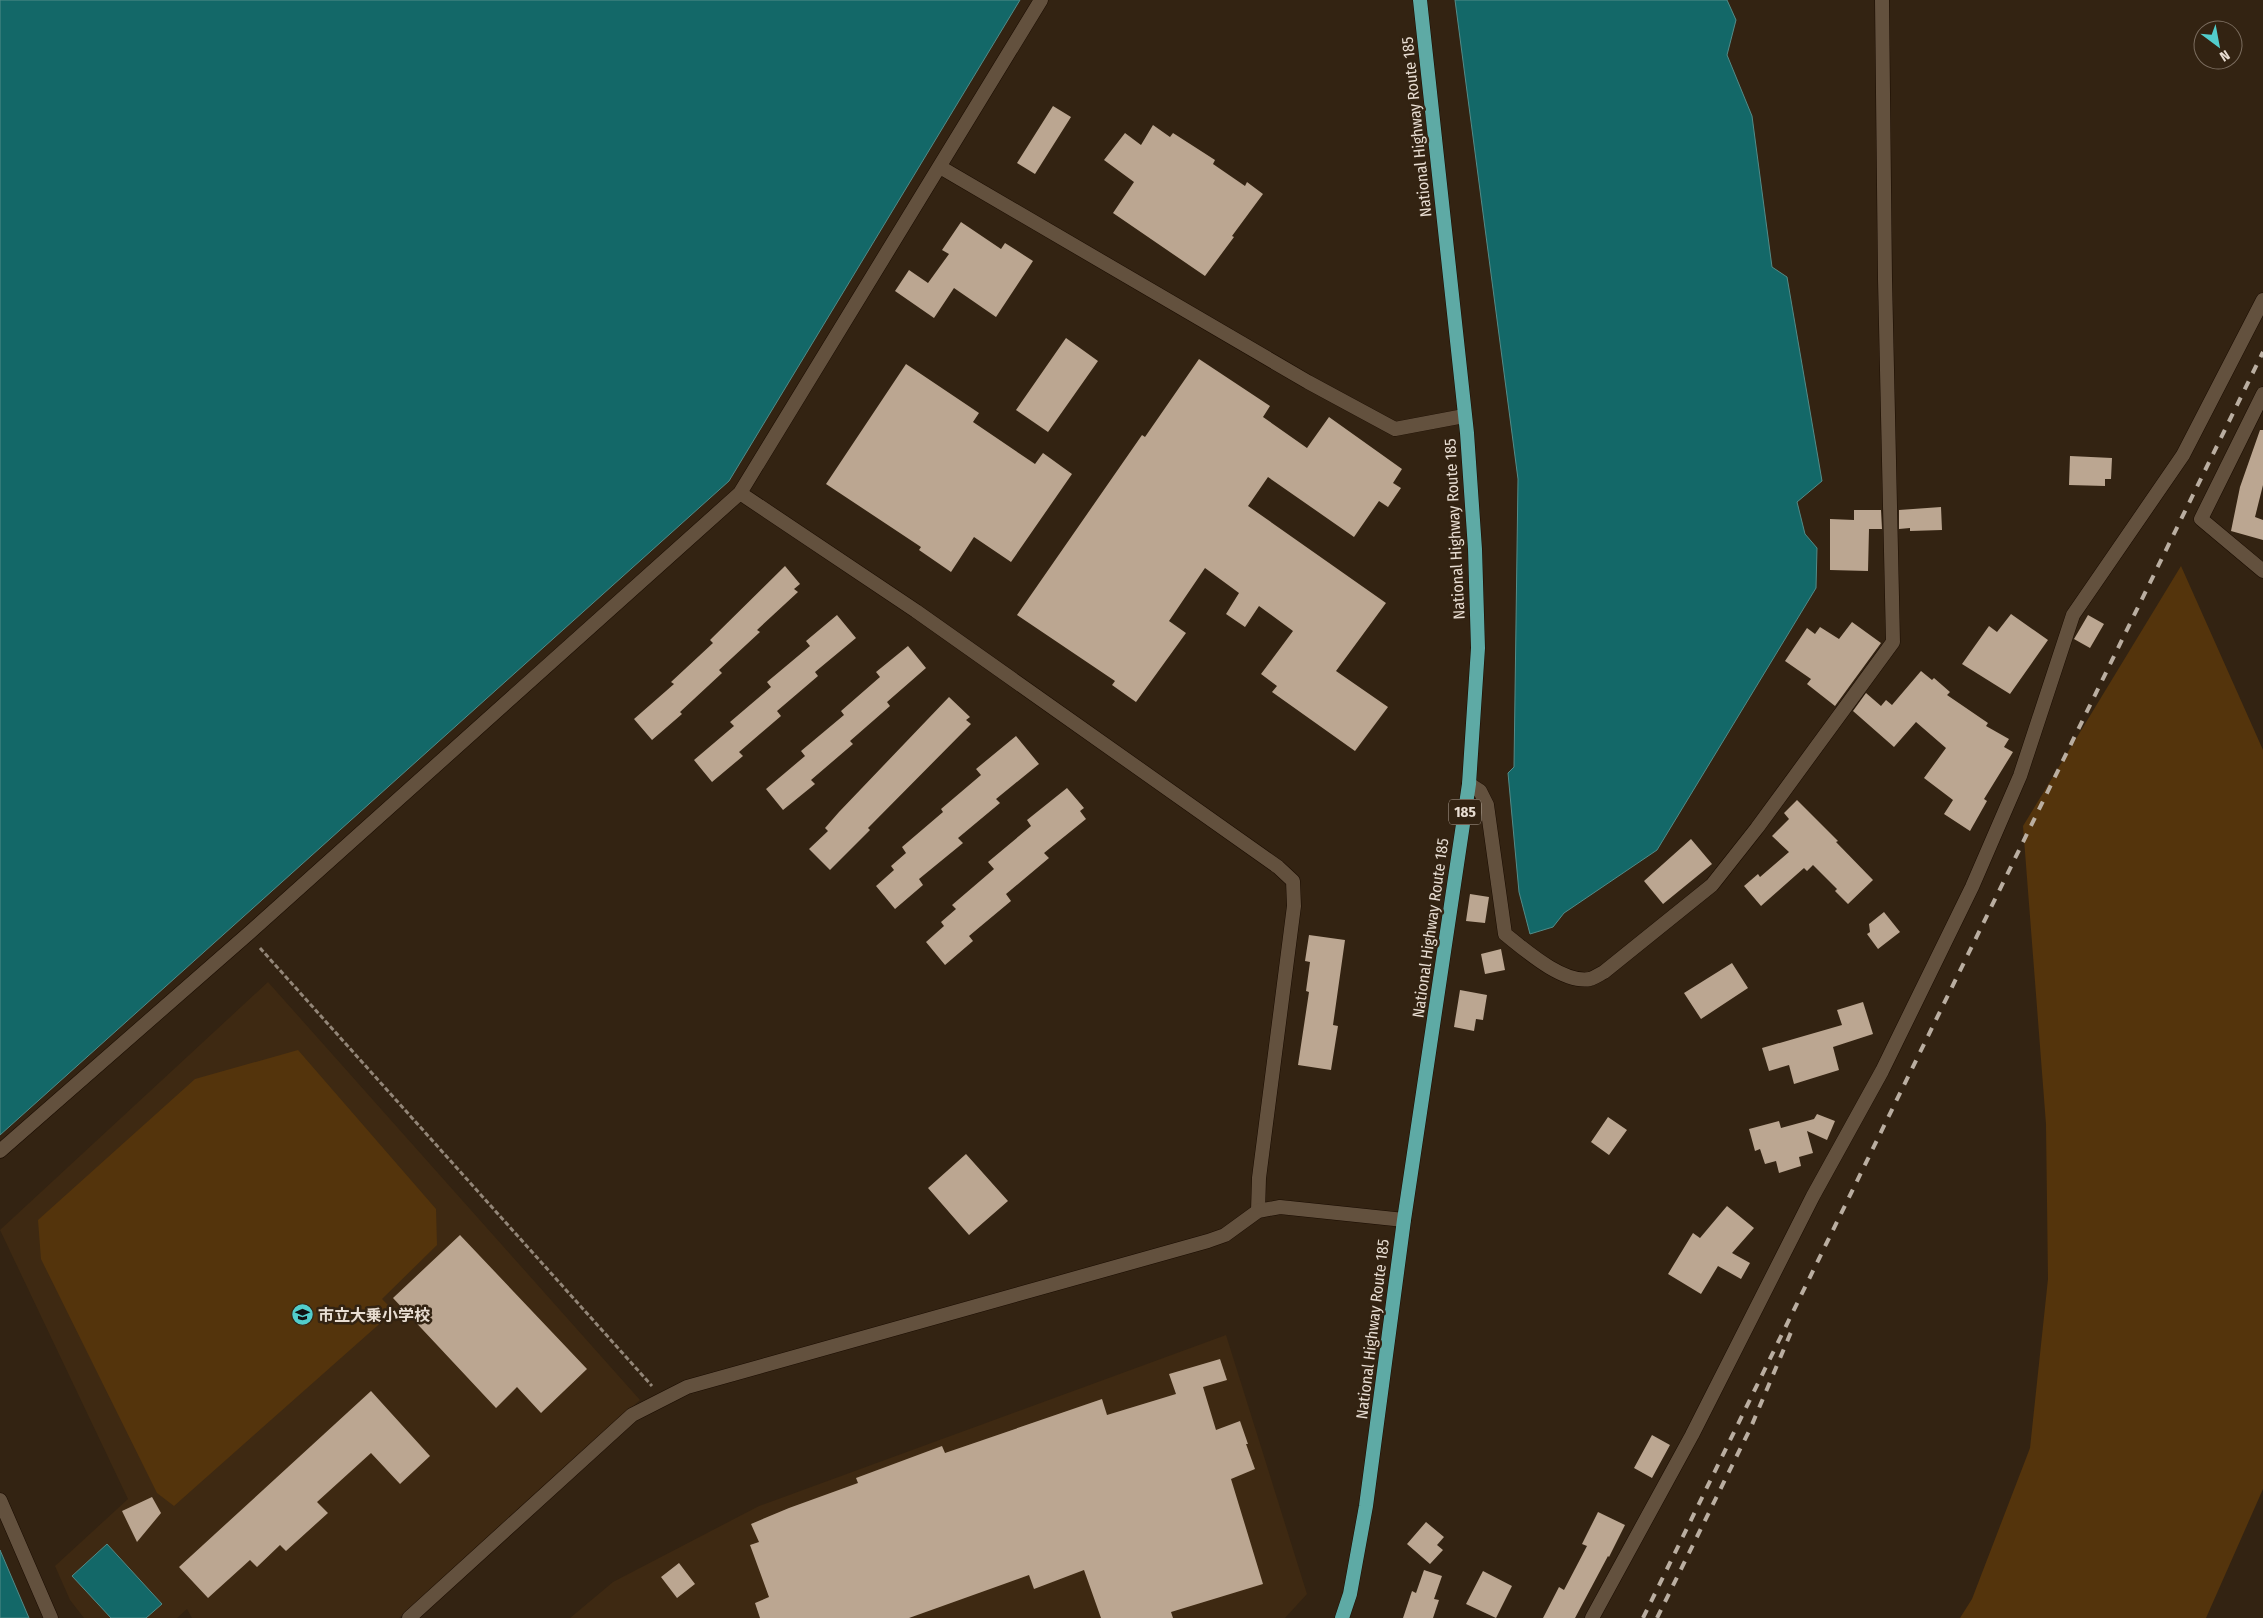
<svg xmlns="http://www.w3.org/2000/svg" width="2263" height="1618" font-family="'Fira Sans Condensed','Noto Sans JP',sans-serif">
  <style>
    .built { fill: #3e2912 }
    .green { fill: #54340c }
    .water { fill: #136868; stroke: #538b88 }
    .building { fill: #bba691 }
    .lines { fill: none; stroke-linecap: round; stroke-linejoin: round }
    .minor-casing { stroke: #1a0c00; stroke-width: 15 }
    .tertiary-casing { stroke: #1a0c00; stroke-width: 15 }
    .trunk-casing { stroke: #1a0c00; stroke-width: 15 }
    .path { stroke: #938678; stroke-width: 3; stroke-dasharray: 5 2.5; stroke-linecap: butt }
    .minor { stroke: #63513e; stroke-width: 14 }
    .tertiary { stroke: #63513e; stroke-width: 14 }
    .trunk { stroke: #5eaaa5; stroke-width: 14 }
    .rail { stroke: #baaea1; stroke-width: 4; stroke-dasharray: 9 9; stroke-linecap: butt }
    .labels { text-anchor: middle; stroke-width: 5; stroke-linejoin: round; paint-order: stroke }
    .shield { fill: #332312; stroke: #b2a598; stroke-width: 1 }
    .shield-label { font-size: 15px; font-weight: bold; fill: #e8ddd2 }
    .street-label { font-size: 16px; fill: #e8ddd2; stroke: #332312 }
    .poi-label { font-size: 16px; font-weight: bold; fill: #e8ddd2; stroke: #332312; text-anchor: start }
  </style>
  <rect width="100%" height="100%" fill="#332312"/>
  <path class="built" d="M 268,982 L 640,1400 L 399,1618 L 192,1618 L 187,1609 L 177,1618 L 84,1618 L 70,1600 L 55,1566 L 128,1499 L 0,1230 Z
    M 1226,1335 L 1307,1594 L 1285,1618 L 570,1618 L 613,1582 L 759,1506 Z"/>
  <path class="green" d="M 2181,566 L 2263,750 L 2263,1489 L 2206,1618 L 1960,1618 L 1972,1599 L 2030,1448 L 2048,1279 L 2046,1124 L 2023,826 Z
    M 298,1050 L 436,1209 L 437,1245 L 382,1299 L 394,1311 L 174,1506 L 157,1493 L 41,1259 L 38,1220 L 195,1079 Z"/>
  <path class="water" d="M 0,0 L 1020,0 L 729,481 L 0,1135 Z
    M 1455,0 L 1727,0 L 1736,20 L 1727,55 L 1752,116 L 1772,267 L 1787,277 L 1822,481 L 1797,502 L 1805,534 L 1817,548 L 1816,588 L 1657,850 L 1564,913 L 1553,927 L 1530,934 L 1519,892 L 1508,773 L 1514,767 L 1518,479 Z
    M 107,1544 L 162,1604 L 146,1618 L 111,1618 L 72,1576 Z
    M 0,1550 L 29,1618 L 0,1618 Z"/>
  <path class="building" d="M 1053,106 L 1071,117 L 1035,174 L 1017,163 Z
    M 1153,125 L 1170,137 L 1173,133 L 1215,160 L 1213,164 L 1245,186 L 1247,182 L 1263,194 L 1232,236 L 1234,237 L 1205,276 L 1113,213 L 1134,182 L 1104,160 L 1125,133 L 1141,145 Z
    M 961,222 L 1001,249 L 1005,243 L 1033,261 L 996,317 L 954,288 L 934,318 L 895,291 L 909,270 L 928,283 L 949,254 L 942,250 Z
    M 1066,338 L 1098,361 L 1048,432 L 1016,410 Z
    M 1199,359 L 1270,406 L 1263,417 L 1307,448 L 1329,417 L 1402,469 L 1393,483 L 1401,488 L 1388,507 L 1379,501 L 1354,537 L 1268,477 L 1248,506 L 1386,603 L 1336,671 L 1388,707 L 1355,751 L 1272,692 L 1277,686 L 1261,674 L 1293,631 L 1259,606 L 1245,627 L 1226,614 L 1239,593 L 1205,568 L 1169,621 L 1186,633 L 1136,702 L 1112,685 L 1115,681 L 1017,615 L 1142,435 L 1145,437 Z
    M 906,364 L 979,413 L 973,422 L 1035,464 L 1043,453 L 1072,474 L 1011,562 L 974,537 L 951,572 L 919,550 L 921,547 L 826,484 Z
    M 2260,430 L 2263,430 L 2263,485 L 2255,517 L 2263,520 L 2263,540 L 2231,531 L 2240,487 Z
    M 2070,456 L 2112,458 L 2111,479 L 2105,479 L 2105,486 L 2069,485 Z
    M 1941,507 L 1942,530 L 1910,531 L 1910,528 L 1899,529 L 1899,510 Z
    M 1854,510 L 1881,510 L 1882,529 L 1869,529 L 1868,571 L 1830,570 L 1830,519 L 1854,520 Z
    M 785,566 L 800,584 L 794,589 L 798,592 L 757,630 L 760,632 L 719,670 L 722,673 L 680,712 L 682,714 L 652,740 L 634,719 L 674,684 L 671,682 L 713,643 L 710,640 Z
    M 2011,614 L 2048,640 L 2010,694 L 1962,664 L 1989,626 L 1997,632 Z
    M 837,615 L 856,638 L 815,672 L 818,676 L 777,711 L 781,716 L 739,752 L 743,756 L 712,782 L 694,760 L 734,726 L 730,722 L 771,687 L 767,682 L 810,646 L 806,641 Z
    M 2088,615 L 2104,624 L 2090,648 L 2074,639 Z
    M 1852,622 L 1881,643 L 1835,706 L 1807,684 L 1811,679 L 1785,661 L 1807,628 L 1815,634 L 1820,627 L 1839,639 Z
    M 908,646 L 926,668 L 887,702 L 890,706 L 850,741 L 853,744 L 811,780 L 815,784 L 783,810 L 766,789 L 805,756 L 801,751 L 844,715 L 841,711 L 880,677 L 876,672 Z
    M 1921,671 L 1932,680 L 1934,678 L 1950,692 L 1947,695 L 1988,723 L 1986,726 L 2009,739 L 2004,747 L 2013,752 L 1984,799 L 1987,801 L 1970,831 L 1944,814 L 1953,800 L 1924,778 L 1946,748 L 1916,722 L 1894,747 L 1853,711 L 1866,693 L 1881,706 L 1886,700 L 1892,705 Z
    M 949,697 L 970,717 L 966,720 L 971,724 L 868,828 L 870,830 L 830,870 L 809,849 L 828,831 L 825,828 L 839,812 Z
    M 1016,736 L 1039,764 L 996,799 L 1000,803 L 958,838 L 963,843 L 919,879 L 923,885 L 895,909 L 876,886 L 894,870 L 891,866 L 906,853 L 902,847 L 943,812 L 941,809 L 981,775 L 976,769 Z
    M 1067,788 L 1084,808 L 1080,811 L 1086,819 L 1044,853 L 1049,858 L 1006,894 L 1011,901 L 969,936 L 973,941 L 945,965 L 926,942 L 944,926 L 941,922 L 956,909 L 952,905 L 994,869 L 988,862 L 1031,826 L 1027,820 Z
    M 1797,800 L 1838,841 L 1836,842 L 1873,880 L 1848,904 L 1835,891 L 1837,889 L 1813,865 L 1807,871 L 1804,868 L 1761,906 L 1744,886 L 1758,874 L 1760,877 L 1789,852 L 1772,836 L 1789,819 L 1784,813 Z
    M 1691,839 L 1712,864 L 1663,904 L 1644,881 Z
    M 1470,894 L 1489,897 L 1485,923 L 1466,921 Z
    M 1884,912 L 1900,932 L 1878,949 L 1867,934 L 1870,932 L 1869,924 Z
    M 1309,935 L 1345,940 L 1333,1025 L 1338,1026 L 1331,1070 L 1298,1065 L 1309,992 L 1306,991 L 1310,962 L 1305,961 Z
    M 1501,949 L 1505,970 L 1485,974 L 1481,954 Z
    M 1732,963 L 1748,988 L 1701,1019 L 1684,993 Z
    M 1460,990 L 1487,995 L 1483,1020 L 1476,1019 L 1474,1031 L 1454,1027 Z
    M 1863,1002 L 1873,1034 L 1833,1047 L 1839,1070 L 1794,1084 L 1789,1065 L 1769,1071 L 1762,1048 L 1842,1025 L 1837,1010 Z
    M 1817,1114 L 1835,1121 L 1827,1140 L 1807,1131 L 1813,1153 L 1799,1157 L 1801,1166 L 1779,1173 L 1776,1161 L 1765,1164 L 1760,1149 L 1755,1151 L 1749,1129 L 1779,1121 L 1781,1128 L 1814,1119 Z
    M 1608,1117 L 1627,1130 L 1609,1155 L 1591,1142 Z
    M 966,1154 L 1008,1201 L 969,1235 L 928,1188 Z
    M 1727,1206 L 1754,1228 L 1732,1253 L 1750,1263 L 1741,1279 L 1718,1266 L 1701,1294 L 1668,1274 L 1693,1233 L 1700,1238 Z
    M 460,1235 L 587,1369 L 541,1413 L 517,1387 L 496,1408 L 393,1298 Z
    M 1220,1359 L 1227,1380 L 1203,1387 L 1216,1430 L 1240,1421 L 1248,1444 L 1246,1444 L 1255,1469 L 1231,1479 L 1263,1584 L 1171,1612 L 1173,1618 L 1101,1618 L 1084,1570 L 1034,1589 L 1029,1575 L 909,1618 L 760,1618 L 755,1603 L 769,1597 L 750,1545 L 759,1542 L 751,1524 L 789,1508 L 858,1483 L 856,1478 L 942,1446 L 945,1453 L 1102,1399 L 1107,1415 L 1176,1394 L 1169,1374 Z
    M 371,1391 L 430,1456 L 400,1484 L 371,1453 L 317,1502 L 328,1513 L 286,1551 L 280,1545 L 257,1567 L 250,1560 L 208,1598 L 179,1567 Z
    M 1652,1435 L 1670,1445 L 1652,1478 L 1634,1468 Z
    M 152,1497 L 161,1513 L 137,1542 L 122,1511 Z
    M 1598,1512 L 1625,1525 L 1609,1557 L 1608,1556 L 1575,1618 L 1543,1618 L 1559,1587 L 1564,1590 L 1587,1546 L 1582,1544 Z
    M 1426,1522 L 1444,1537 L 1437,1545 L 1443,1550 L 1430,1564 L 1407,1544 Z
    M 679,1563 L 695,1584 L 677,1598 L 661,1577 Z
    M 1424,1570 L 1442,1576 L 1434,1599 L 1439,1600 L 1433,1618 L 1403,1618 L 1412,1591 L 1416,1593 Z
    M 1483,1571 L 1512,1586 L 1496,1618 L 1466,1604 Z"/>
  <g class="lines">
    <defs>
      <path id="minor" d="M 940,167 L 1308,382 L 1395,429 L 1464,416
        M 2263,394 L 2201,519 L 2263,571
        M 740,493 L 916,611 L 1278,867 L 1293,881 L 1294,906 L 1259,1178 L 1258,1211
        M 1469,784 L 1480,791 L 1487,805 L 1505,934 C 1525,950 1563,984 1590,979 C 1594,978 1600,974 1604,972 L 1712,885 L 1757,828 L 1893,642 L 1885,279 L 1882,0
        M 0,1151 L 248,934 L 740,493 L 1041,0
        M 0,1500 L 51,1618
        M 1592,1618 L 1692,1435 L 1813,1196 L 1882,1071 L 1972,887 L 2020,776 L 2073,615 L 2183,455 L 2263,300"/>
      <path id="tertiary" d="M 409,1618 L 632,1415 L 687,1387 L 1208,1241 L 1225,1235 L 1258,1211 L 1280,1207 L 1404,1220"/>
      <path id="trunk" d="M 1342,1618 L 1350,1594 L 1366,1506 L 1404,1220 L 1469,784 L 1478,648 L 1475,549 L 1467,433 L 1420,0"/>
    </defs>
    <use href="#minor" class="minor-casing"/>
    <use href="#tertiary" class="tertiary-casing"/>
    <use href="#trunk" class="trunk-casing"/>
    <path class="path" d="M 260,948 L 652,1386"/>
    <use href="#minor" class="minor"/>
    <use href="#tertiary" class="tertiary"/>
    <use href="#trunk" class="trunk"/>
    <path class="rail" d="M 1643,1618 L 2263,352
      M 1657,1618 L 1751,1427 L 1794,1325"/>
  </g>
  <defs>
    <symbol id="school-disc" viewBox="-11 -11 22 22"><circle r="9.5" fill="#52cdcc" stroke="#332312"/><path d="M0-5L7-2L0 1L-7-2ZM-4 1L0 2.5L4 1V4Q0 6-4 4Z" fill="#111"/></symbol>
  </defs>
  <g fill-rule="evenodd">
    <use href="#school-disc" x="290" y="1302" width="25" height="25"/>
  </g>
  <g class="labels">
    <rect class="shield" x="1449" y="799.5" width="32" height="25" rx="4"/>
    <g class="shield-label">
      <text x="1465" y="817">185</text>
    </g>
    <g class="street-label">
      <text transform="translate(1416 127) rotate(-96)" y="6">National Highway Route 185</text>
      <text transform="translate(1454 529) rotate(-93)" y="6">National Highway Route 185</text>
      <text transform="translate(1430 928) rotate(-82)" y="6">National Highway Route 185</text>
      <text transform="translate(1372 1329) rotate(-83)" y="6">National Highway Route 185</text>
    </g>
    <g class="poi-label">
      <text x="318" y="1321">市立大乗小学校</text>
    </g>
  </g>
  <g transform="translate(2218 45) rotate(148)"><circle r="24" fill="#332312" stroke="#7b6d5f"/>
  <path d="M0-4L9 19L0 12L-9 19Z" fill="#52cdcc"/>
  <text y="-8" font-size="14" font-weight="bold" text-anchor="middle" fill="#e8ddd2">N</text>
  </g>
</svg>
